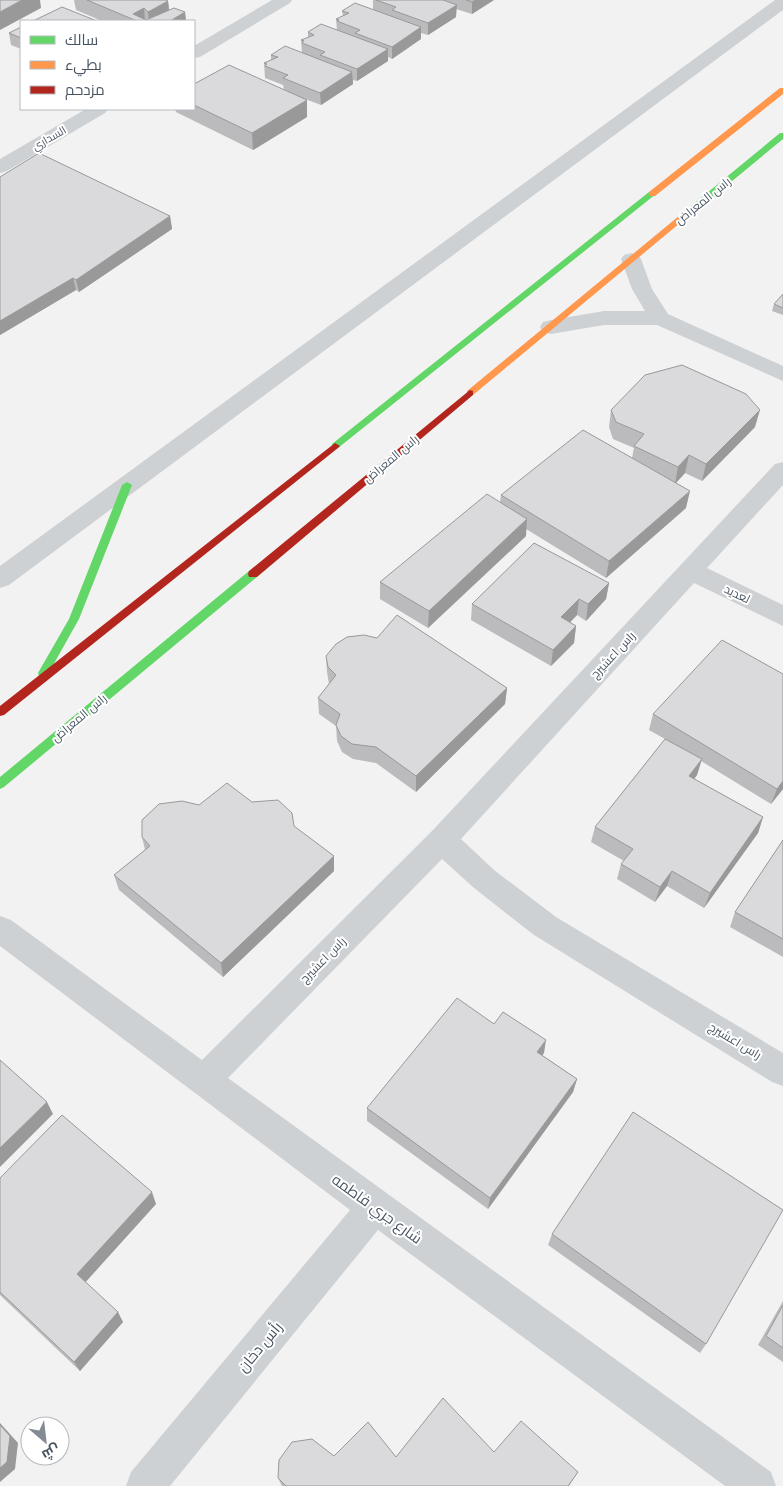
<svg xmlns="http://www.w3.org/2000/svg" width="783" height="1486" font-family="'PT Sans',Cairo,sans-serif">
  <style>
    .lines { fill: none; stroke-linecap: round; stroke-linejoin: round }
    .street { fill: #ced1d3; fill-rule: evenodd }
    .fast { fill: #63d668; fill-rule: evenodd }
    .slow { fill: #ff974d; fill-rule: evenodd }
    .jam { fill: #b3261e; fill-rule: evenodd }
    .wall { fill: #bbbbbd }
    .shaded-wall { fill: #99999a }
    .building { fill: #dadadc; stroke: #99999a }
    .labels { text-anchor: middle; stroke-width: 4; stroke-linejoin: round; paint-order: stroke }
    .far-street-label { font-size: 11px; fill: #475361; stroke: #fff }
    .street-label { font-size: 12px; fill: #475361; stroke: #fff }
    .near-street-label { font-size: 15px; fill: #475361; stroke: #fff }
  </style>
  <rect width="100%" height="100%" fill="#f3f2f2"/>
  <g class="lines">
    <path class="street" d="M 272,0 L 292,0 L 290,3 L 200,57 L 194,58 L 194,46 Z
      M 775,0 L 783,0 L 783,10 L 9,585 L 0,588 L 0,566 Z
      M 86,109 L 108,109 L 105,113 L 7,171 L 0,173 L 0,159 Z
      M 631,253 L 638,255 L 641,259 L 652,289 L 668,314 L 783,366 L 783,381 L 657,325 L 604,325 L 551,334 L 543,332 L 540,327 L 543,322 L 551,320 L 604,311 L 645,311 L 632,289 L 621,259 L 624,255 Z
      M 783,462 L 783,485 L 707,568 L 783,605 L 783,626 L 694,583 L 461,839 L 494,870 L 556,917 L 783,1053 L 783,1086 L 772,1082 L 534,935 L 474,888 L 442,859 L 228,1078 L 771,1472 L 776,1486 L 725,1486 L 378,1230 L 170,1486 L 126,1486 L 131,1472 L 350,1210 L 0,946 L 0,916 L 11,920 L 202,1060 L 432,831 L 775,464 Z"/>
    <path class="fast" d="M 780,133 L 783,133 L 783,139 L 691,215 L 685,215 L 685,211 Z
      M 649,192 L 656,194 L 338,448 L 332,448 L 332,444 Z
      M 127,482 L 132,485 L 79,619 L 47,676 L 39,676 L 38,673 L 69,619 L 122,485 Z
      M 253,570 L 258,574 L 257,577 L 4,787 L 0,789 L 0,777 L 249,571 Z"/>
    <path class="slow" d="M 780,88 L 783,88 L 783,94 L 655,196 L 649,196 L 649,192 Z
      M 685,211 L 692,213 L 473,395 L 467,395 L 467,391 Z"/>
    <path class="jam" d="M 470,390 L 473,391 L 473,395 L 257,577 L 249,577 L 248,574 L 249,571 Z
      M 335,443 L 340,446 L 338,448 L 4,715 L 0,716 L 0,706 Z"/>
  </g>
  <path class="wall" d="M 74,0 L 166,0 L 168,1 L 169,11 L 185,12 L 186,21 L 102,21 L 76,10 Z
    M 373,0 L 494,0 L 472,14 L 456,9 L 456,17 L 428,35 L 421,33 L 421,39 L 392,59 L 388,57 L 388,61 L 357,81 L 353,80 L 353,84 L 321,105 L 292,94 L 307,100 L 307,117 L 253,150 L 176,112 L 175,109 L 194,109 L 194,84 L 284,90 L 283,85 L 265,78 L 264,63 L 271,60 L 271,55 L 302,53 L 301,40 L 308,38 L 308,32 L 337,30 L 336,19 L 343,16 L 342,11 L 373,10 Z
    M 21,27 L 21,49 L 11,45 L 9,33 Z
    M 0,177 L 170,216 L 172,229 L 79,292 L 76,290 L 0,335 Z
    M 783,294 L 783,315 L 772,311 L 774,304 Z
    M 611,410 L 755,427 L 702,481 L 685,473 L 676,483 L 686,508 L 606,578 L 526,529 L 526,536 L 428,628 L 380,599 L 380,582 L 500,502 L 501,495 L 632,458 L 634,448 L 613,439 L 609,427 Z
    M 609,583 L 606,599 L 586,621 L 577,615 L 570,622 L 576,626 L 574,643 L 551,666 L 471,620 L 472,604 Z
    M 326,656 L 507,688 L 505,704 L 416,792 L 376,763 L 353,759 L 342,752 L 337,741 L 336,726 L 319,714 L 318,698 L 329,684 L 327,672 Z
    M 783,674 L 783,789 L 771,804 L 701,761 L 697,775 L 694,779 L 763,817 L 758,833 L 704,908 L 667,886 L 655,902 L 617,879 L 621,864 L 624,861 L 591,842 L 595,827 L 665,739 L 649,730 L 653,714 Z
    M 252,802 L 334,856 L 334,871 L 223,977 L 119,890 L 114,875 L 145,850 L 142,837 L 199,805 Z
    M 783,840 L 783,957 L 730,927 L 735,912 Z
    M 494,1024 L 544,1053 L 542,1055 L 577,1079 L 573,1092 L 488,1209 L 367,1121 L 367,1108 Z
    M 0,1178 L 156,1204 L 85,1282 L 123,1322 L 80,1371 L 0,1295 Z
    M 552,1234 L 706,1344 L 700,1353 L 548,1245 Z
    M 783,1301 L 783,1362 L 758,1345 Z
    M 494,1452 L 578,1472 L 569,1486 L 282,1486 L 278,1478 L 334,1456 L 396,1457 Z"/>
  <path class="shaded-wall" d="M 22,0 L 40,0 L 41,8 L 0,30 L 0,12 Z
    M 476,0 L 494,0 L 472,14 L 472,2 Z
    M 168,1 L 170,17 L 149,21 L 148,12 Z
    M 457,5 L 456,17 L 428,35 L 428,23 Z
    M 144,8 L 145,21 L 133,14 Z
    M 185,12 L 186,21 L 170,21 Z
    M 421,27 L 421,39 L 392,59 L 392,47 Z
    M 388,49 L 388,61 L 357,81 L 357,69 Z
    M 352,72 L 353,84 L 321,105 L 320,93 Z
    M 307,100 L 307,117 L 253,150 L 252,133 Z
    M 170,216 L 172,229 L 79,292 L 76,280 Z
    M 73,278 L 76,290 L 0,335 L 0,321 Z
    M 760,410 L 755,427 L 702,481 L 706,464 Z
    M 689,455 L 685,473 L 675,484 L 678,467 Z
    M 690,491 L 686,508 L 606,578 L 609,561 Z
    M 527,519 L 526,536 L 428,628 L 429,611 Z
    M 609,583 L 606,599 L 586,621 L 588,604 Z
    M 579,599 L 577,615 L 559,634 L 561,617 Z
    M 576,626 L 574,643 L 551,666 L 553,650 Z
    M 507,688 L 505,704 L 416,792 L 416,776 Z
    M 702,759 L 697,775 L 685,792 L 689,776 Z
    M 783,781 L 783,789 L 771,804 L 777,789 Z
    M 763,817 L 758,833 L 704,908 L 710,893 Z
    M 334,856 L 334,871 L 223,977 L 221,963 Z
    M 672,871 L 667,886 L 655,902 L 660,887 Z
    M 546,1040 L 544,1053 L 535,1065 L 537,1052 Z
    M 577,1079 L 573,1092 L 488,1209 L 490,1198 Z
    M 47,1102 L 53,1114 L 0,1167 L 0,1148 Z
    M 152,1192 L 156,1204 L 83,1285 L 77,1274 Z
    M 118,1312 L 123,1322 L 80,1371 L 74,1362 Z
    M 0,1423 L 18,1443 L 15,1469 L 0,1482 Z"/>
  <path class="building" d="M 0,0 L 22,0 L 0,12 Z
    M 87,0 L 166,0 L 168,1 L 148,12 L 144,8 L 133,14 L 146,20 L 174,8 L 185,12 L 170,21 L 137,21 Z
    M 376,0 L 443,0 L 457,5 L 428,23 L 392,10 L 396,7 Z
    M 466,0 L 476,0 L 472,2 Z
    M 355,3 L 421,27 L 392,47 L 355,33 L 360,30 L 337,21 L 339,20 L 336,19 L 349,13 L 342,11 Z
    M 62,7 L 97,21 L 33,21 Z
    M 321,24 L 388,49 L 357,69 L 320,55 L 325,52 L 302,43 L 304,41 L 301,40 L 314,35 L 308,32 Z
    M 21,27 L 21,38 L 9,33 Z
    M 285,46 L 352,72 L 320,93 L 283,78 L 288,75 L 265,66 L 267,64 L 264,63 L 278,57 L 271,55 Z
    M 229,65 L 307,100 L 252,133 L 194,105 L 194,84 Z
    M 39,153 L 170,216 L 76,280 L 73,278 L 0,321 L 0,177 Z
    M 783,294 L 783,308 L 774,304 Z
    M 682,365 L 746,394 L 760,410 L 706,464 L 689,455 L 678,467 L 634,446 L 644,434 L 616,422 L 611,410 L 645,375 Z
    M 583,430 L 690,491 L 609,561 L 501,495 Z
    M 487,494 L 527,519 L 429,611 L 380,582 Z
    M 534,543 L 609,583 L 588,604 L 579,599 L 561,617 L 576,626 L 553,650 L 472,604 Z
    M 397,615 L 507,688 L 416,776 L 376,747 L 352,744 L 341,736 L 336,725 L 340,714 L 318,698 L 336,675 L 328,667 L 326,656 L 336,644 L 347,637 L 364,635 L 377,638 Z
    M 722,640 L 783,674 L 783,781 L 777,789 L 653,714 Z
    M 665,739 L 702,759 L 689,776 L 763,817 L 710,893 L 672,871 L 660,887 L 621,864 L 633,849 L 595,827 Z
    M 227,783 L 252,802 L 278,800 L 292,813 L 294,826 L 334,856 L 221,963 L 114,875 L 150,846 L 142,837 L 142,820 L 159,804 L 182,801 L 199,805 Z
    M 783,840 L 783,939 L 735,912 Z
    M 457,998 L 494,1024 L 503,1012 L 546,1040 L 537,1052 L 577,1079 L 490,1198 L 367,1108 Z
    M 0,1060 L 47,1102 L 0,1148 Z
    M 633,1112 L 783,1210 L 706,1344 L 552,1234 Z
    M 62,1115 L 152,1192 L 77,1274 L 118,1312 L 74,1362 L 0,1292 L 0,1178 Z
    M 783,1305 L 783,1348 L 766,1336 Z
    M 443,1398 L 494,1452 L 521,1421 L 578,1472 L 568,1486 L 286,1486 L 278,1478 L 279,1460 L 292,1442 L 312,1439 L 334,1456 L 368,1422 L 396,1457 Z
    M 0,1425 L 10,1436 L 7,1462 L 0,1468 Z"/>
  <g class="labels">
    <g class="far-street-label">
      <text transform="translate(49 138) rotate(-30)" y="4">السداري</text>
    </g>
    <g class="street-label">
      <text transform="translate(703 201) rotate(-39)" y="4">راس المعراض</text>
      <text transform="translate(391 459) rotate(-40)" y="4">راس المعراض</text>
      <text transform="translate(737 594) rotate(26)" y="4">لعديد</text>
      <text transform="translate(613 655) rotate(-47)" y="4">راس اعشيرج</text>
      <text transform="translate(79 718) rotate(-40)" y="4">راس المعراض</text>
      <text transform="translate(323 960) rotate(-45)" y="4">راس اعشيرج</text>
      <text transform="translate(735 1041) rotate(31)" y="4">راس اعشيرج</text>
    </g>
    <g class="near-street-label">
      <text transform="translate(377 1209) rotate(36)" y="5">شارع جري فاطمه</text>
      <text transform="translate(260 1347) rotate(-50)" y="5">رأس دخان</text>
    </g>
  </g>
  <rect x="20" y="20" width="175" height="90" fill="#ffffff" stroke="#b5bac0"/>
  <rect x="30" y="36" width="25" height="8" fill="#63d668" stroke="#b5bac0"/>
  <text x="65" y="45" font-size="15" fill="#475361">سالك</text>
  <rect x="30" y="61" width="25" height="8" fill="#ff974d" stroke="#b5bac0"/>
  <text x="65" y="70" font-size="15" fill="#475361">بطيء</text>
  <rect x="30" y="86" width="25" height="8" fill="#b3261e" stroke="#b5bac0"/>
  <text x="65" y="95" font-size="15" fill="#475361">مزدحم</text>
  <g transform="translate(45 1441) rotate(152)"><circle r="24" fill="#ffffff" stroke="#b5bac0"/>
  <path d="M0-4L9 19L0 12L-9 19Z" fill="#838b94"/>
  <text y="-8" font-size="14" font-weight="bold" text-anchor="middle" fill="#475361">ش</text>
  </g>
</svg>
